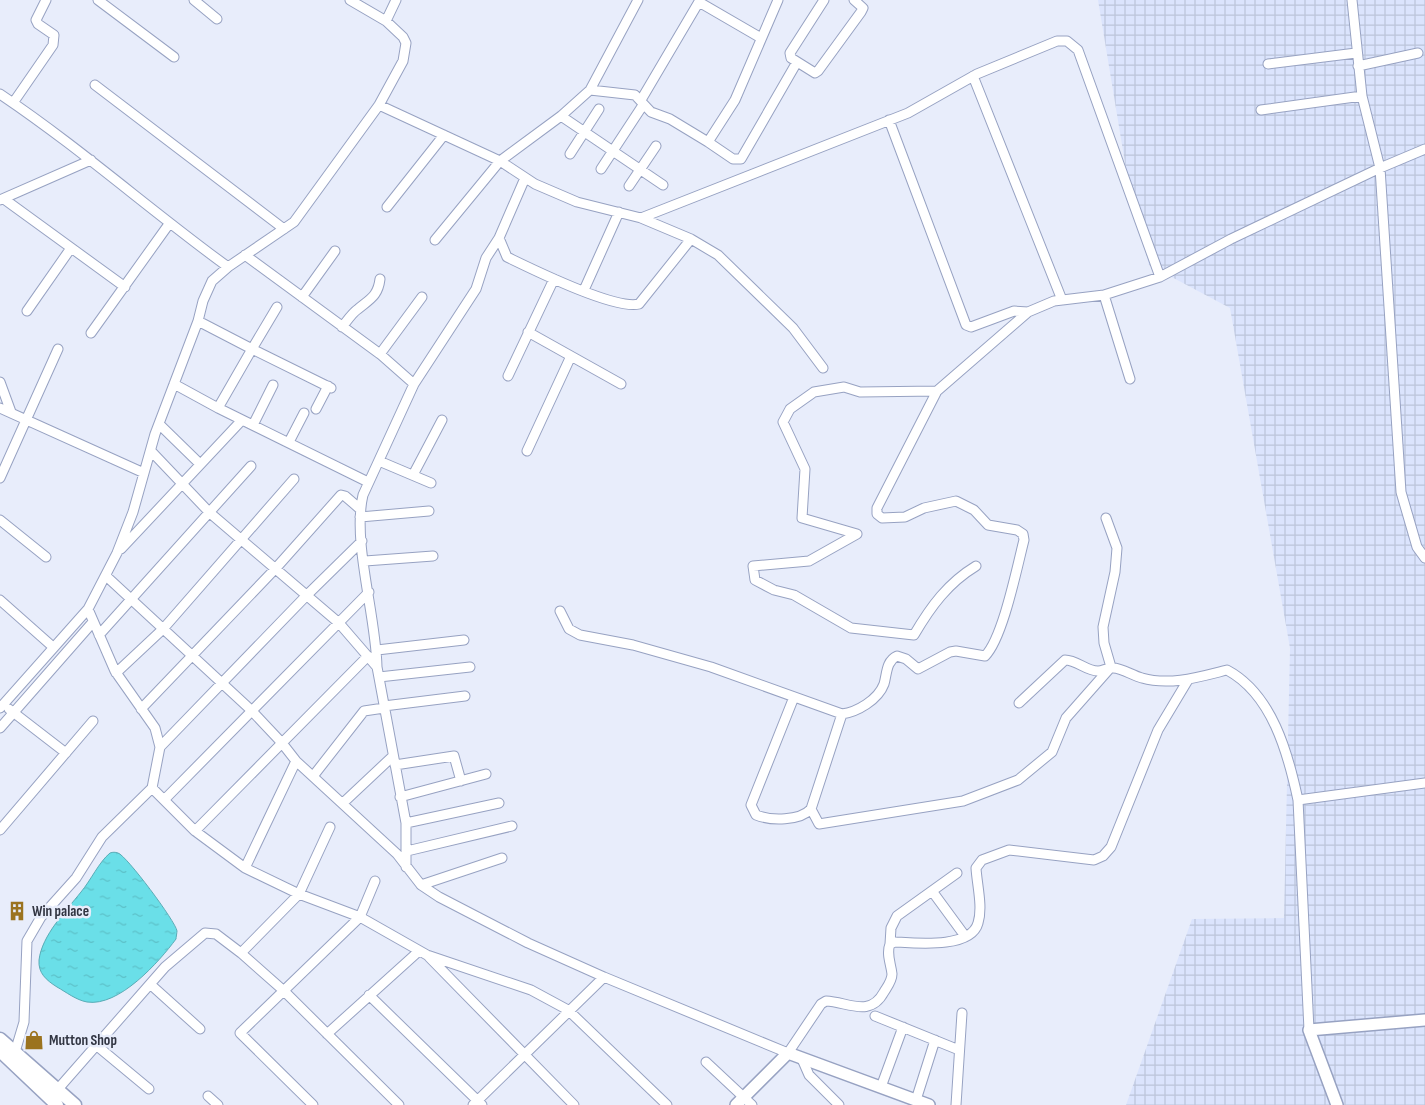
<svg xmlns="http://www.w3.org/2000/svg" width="1425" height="1105" font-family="'Sofia Sans Condensed',sans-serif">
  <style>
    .industrial { fill: url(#industrial-grid) }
    .water { fill: url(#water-ripples); stroke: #59acb6 }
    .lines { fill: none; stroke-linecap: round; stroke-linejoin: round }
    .minor-casing { stroke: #97a2c2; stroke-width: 11 }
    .tertiary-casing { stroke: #97a2c2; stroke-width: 14 }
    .secondary-casing { stroke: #97a2c2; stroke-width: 15 }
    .minor { stroke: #fff; stroke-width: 9 }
    .tertiary { stroke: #fff; stroke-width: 11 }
    .secondary { stroke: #fff; stroke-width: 12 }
    .labels { text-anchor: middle; stroke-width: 5; stroke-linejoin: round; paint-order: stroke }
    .poi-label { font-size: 15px; font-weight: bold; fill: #313542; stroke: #e8edfb; text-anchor: start }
  </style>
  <defs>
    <pattern id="industrial-grid" width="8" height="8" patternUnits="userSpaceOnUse" patternTransform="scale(1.25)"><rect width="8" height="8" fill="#dbe4fd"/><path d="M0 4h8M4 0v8" fill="none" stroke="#bcc4da"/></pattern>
    <pattern id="water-ripples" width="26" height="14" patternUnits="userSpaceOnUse" patternTransform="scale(1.25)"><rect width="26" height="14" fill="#6adfe8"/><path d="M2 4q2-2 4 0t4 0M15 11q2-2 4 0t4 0" fill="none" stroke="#5cc0c8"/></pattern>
  </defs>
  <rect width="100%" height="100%" fill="#e8edfb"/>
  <path class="industrial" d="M 1098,0 L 1425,0 L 1425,1105 L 1126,1105 L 1192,919 L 1284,918 L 1290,648 L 1230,308 L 1149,265 L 1128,181 Z"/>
  <path class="water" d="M 110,853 C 113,852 115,852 118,853 C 126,855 176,922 177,931 C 177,932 176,938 176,939 C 159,962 119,1007 87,1002 C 76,1000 66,992 57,987 C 46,980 38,973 39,960 C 42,935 66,911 81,892 C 91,880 99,862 110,853 Z"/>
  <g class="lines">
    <defs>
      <path id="minor" d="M 98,0 L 174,57
        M 194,0 L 217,19
        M 824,0 L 790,53 L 791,58 L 815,73 L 818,71 L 861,12 L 863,8 L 854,0
        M 1352,0 L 1362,96 L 1380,168 L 1401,492 L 1417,547 L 1425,558
        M 699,2 L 761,38
        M 386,21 L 396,0
        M 1268,64 L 1356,53
        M 1358,66 L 1418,53
        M 973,76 L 1062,300
        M 95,85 L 284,229
        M 590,90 L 635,95 L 651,112 L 670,119 L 708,142 L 735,100 L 778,0
        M 0,94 C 79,147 151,211 228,267
        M 641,100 L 700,0
        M 13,103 L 53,45 L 54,35 L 38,24 L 36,20 L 46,0
        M 379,105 L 500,161 L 535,184 L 577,202 L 641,218 L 691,239 L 718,255 L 793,328 L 823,368
        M 1261,110 L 1362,96
        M 561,116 L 663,185
        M 889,120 L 966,325 L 971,327 L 1014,311 L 1028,312
        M 708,142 L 733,159 L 741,159 L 797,62
        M 570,154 L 599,109
        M 601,169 L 643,105
        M 525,178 L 499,238 L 507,257 C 532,269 614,310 639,304 L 691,239
        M 629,186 L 656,146
        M 4,199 L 125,287
        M 0,200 L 91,160
        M 387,207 L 444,135
        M 641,218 L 908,113 L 977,74 L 1057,41 L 1067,41 L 1078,50 L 1160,277
        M 435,240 L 500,161 L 561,116 L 590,90 L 638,0
        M 245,255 L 380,354 L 414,384
        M 584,290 L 619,212
        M 1104,295 L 1130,379
        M 302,297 L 335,251
        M 277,307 L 252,349 L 331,388
        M 27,311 L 71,248
        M 198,321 L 252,349 L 218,408 L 368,482
        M 342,327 C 347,321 352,313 358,309 C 370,299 378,296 380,279
        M 528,332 L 621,384
        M 91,333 L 169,224
        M 380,354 L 422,297
        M 508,376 L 554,279
        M 0,382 L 11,412
        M 174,384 L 218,408
        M 0,408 L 144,473
        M 316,409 L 328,386
        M 159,424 L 200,464
        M 253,425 L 273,385
        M 289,442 L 304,413
        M 151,451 L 210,513 L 339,623 L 377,667 L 406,823 L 406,867
        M 527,451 L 571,356
        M 379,461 L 431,483
        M 413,475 L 442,420
        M 0,478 L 58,349
        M 360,517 L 429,511
        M 0,520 L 46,557
        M 121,549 L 242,420
        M 365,561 L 433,556
        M 976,566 C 948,583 931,606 914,635 L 851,628 L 794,595 L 774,590 L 755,580 L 753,566 L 809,561 L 857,534 L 802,518 L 805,469 L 783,422 L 790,409 L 814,392 L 844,387 L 860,392 L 937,391 L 1028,312 L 1054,301 L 1104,295 L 1160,277 L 1231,239 L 1380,168 L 1425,149
        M 106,576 L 251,710 L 282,743 L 296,761 L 397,854 L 421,885 L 439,897 L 528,943 L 604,977 L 788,1053 L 821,1004 L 826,1001 C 848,1002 870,1018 884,992 C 887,987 892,981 892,974 C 891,964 886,954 890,944 L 895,942 C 915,943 971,949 978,923 C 983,907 977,885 976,868 L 982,860 L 1009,850 L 1094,860 L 1103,856 L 1111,847 L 1158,730 L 1188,680
        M 0,600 L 53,647
        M 560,611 L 569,629 L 580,635 L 633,645 L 711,667 L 842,714 C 857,712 878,700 884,684 C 887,674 886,661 897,656 L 906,659 L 918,669 L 950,652 L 956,651 L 985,656 C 1003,638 1017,567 1024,540 L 1023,534 L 1017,530 L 988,525 L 974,510 L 956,501 L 924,508 L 905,517 L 882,518 L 877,514 L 877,508 L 937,391
        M 99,635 L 251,466
        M 377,650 L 464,640
        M 377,667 C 376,615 352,542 363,495 L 414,384 L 476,289 L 486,258 L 499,238
        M 116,673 L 163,629 L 294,479
        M 379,677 L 470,667
        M 794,697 L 751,805 L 756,815 C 771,821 800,821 811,809 L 842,714
        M 1019,703 L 1065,660 C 1077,660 1086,671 1098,671 C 1103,671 1108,667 1113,668 C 1122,668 1133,676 1142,678 C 1170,686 1199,677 1227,670 C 1272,694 1288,753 1298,800
        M 384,706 L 465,696
        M 0,708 L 88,609
        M 9,709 L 66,753
        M 141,709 L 276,568 L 341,495 L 345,496 L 360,509
        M 0,728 L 93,622
        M 160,747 L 307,595 L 362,541
        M 296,761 L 245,868 L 299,894 L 360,917 L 427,955 L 531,990 L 568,1010 L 667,1105
        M 395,765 L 454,756 L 461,781
        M 314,775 L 364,711 L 384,708
        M 152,788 L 195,831 L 245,868
        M 400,797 L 486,774
        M 164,800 L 369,592
        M 343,803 L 393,756
        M 811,809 L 819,824 L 963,801 L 1018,780 L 1052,752 L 1066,718 L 1111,667 L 1104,643 L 1103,627 L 1115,572 L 1117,548 L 1106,518
        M 406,823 L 499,803
        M 330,827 L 299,894 L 241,953 L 284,991 L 399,1105
        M 0,830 L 93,721
        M 195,831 L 368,656
        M 407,851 L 512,826
        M 421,885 L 502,858
        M 932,891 L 965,936
        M 890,944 L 891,928 L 897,916 L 957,873
        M 429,957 L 574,1105
        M 150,984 L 200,1029
        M 369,995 L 482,1105
        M 875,1016 L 959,1050
        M 1309,1030 L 1298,800 L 1425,783
        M 327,1034 L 419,951
        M 96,1045 L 149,1089
        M 15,1052 L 24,1022 L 27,941 L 41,917 L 76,878 L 102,837 L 152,788 L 160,747 L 155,728 L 115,671 L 88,609 L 117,553 L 133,512 L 155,434 L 198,321 L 203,301 L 212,281 L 228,267 L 294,222 L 379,105 L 403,61 L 406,43 L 403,37 L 386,21 L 350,0
        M 802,1059 L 809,1075 L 839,1105
        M 706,1062 L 752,1105
        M 881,1087 L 903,1027
        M 58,1089 L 165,967 L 205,933 L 216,934 L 241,953
        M 208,1096 L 218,1105
        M 916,1100 L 935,1040
        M 313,1105 L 240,1033 L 360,917 L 375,881
        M 473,1105 L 604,977
        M 956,1105 L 962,1013"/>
      <path id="tertiary" d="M 736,1105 L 788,1053 L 929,1105
        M 1337,1105 L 1309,1030 L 1425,1020"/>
      <path id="secondary" d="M 0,1039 L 75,1105
        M 0,1051 L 57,1105"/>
    </defs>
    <use href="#minor" class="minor-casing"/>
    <use href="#tertiary" class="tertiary-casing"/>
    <use href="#secondary" class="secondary-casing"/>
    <use href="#minor" class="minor"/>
    <use href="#tertiary" class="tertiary"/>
    <use href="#secondary" class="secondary"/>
  </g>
  <defs>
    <symbol id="building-bare" viewBox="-9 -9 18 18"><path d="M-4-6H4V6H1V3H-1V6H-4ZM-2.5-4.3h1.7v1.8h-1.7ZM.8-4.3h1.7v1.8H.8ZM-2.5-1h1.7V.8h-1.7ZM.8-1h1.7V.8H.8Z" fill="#9b731f" stroke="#e8edfb" stroke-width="2.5" paint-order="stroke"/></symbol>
    <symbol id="shop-bare" viewBox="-9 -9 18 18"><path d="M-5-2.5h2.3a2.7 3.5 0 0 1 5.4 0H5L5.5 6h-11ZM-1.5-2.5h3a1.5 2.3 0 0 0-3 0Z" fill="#9b731f" stroke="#e8edfb" stroke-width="2.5" paint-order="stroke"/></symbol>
  </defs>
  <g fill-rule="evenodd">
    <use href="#building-bare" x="3" y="897" width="28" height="28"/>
    <use href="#shop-bare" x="20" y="1026" width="28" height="28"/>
  </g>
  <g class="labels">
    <g class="poi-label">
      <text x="32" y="916">Win palace</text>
      <text x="49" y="1045">Mutton Shop</text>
    </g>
  </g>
</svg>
